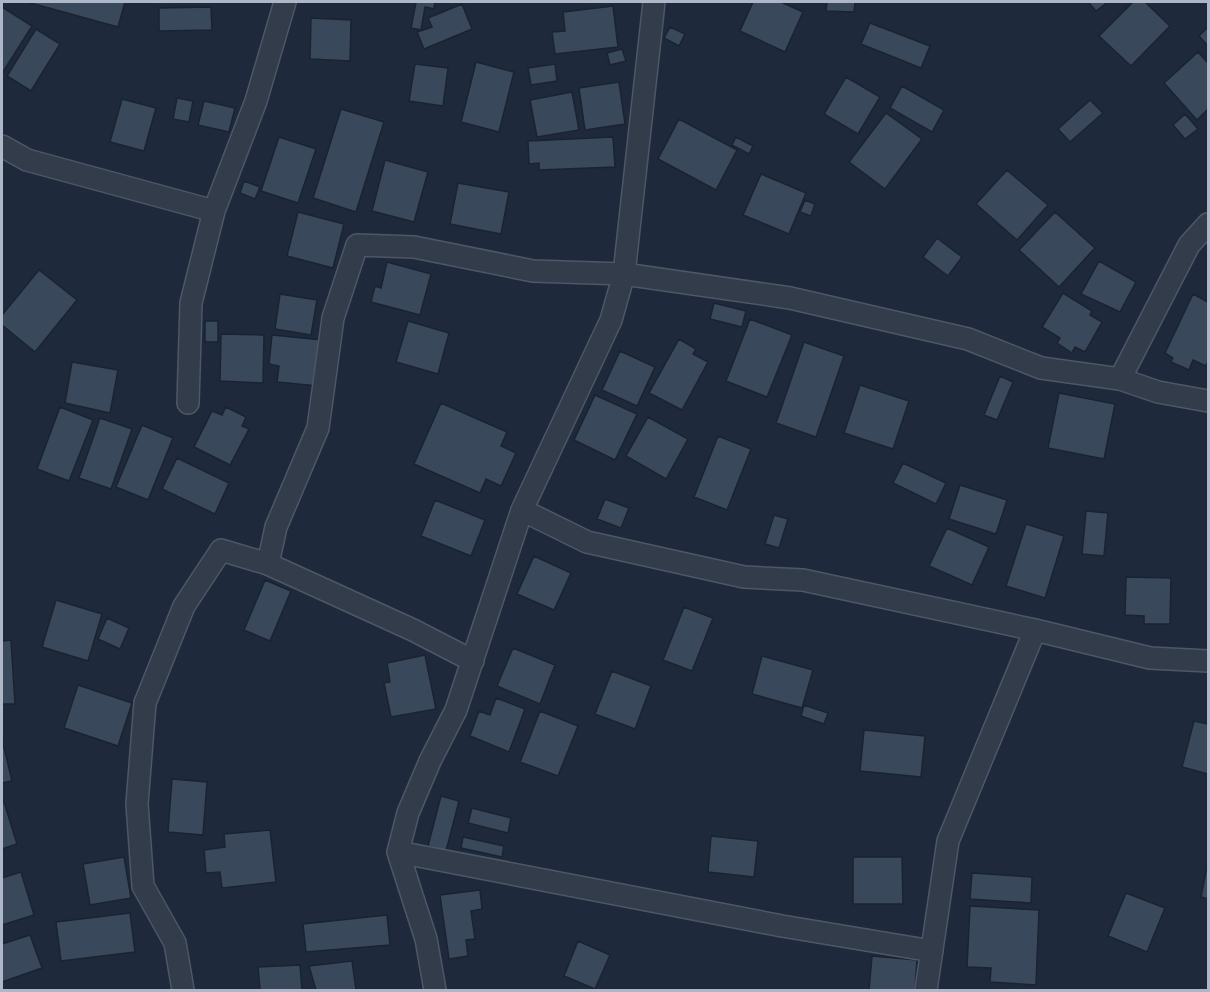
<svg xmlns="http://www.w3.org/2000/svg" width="1210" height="992" font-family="Figtree,sans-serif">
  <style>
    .building { fill: #3a485b; stroke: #1a2331; stroke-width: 1.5 }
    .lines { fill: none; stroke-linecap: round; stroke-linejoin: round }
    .street-casing { stroke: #4d5766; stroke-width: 24 }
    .street { stroke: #323c4b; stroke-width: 21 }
  </style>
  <rect width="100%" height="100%" fill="#1e2a3b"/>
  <path class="building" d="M 27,2 L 125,2 L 118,27 Z
    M 416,2 L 435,2 L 434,9 L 425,7 L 421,30 L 411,28 Z
    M 753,2 L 781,2 L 803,12 L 785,52 L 740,31 Z
    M 827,2 L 855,2 L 854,12 L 826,11 Z
    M 1088,2 L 1108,2 L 1096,11 Z
    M 1133,2 L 1145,2 L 1170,26 L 1131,66 L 1099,36 Z
    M 462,4 L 472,29 L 424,49 L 417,32 L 432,27 L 428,18 Z
    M 613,6 L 618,47 L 555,54 L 552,32 L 565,31 L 563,12 Z
    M 2,7 L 32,26 L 3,72 L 2,71 Z
    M 211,7 L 212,30 L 159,31 L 159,8 Z
    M 311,18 L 351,20 L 350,61 L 310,59 Z
    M 870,23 L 930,46 L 921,68 L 861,44 Z
    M 670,27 L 685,34 L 679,46 L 664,38 Z
    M 1208,27 L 1208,46 L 1199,36 Z
    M 36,29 L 60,44 L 31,91 L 7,76 Z
    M 622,49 L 626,61 L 610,65 L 607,53 Z
    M 1198,52 L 1208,63 L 1208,109 L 1197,120 L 1164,83 Z
    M 476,62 L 514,72 L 499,132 L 461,122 Z
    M 415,64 L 448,68 L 443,106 L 409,101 Z
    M 555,64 L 557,81 L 531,85 L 528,68 Z
    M 846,77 L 880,97 L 858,134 L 824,114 Z
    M 619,82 L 625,124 L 585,130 L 579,88 Z
    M 902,86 L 944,110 L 932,132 L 890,108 Z
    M 572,92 L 579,130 L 537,137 L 530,100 Z
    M 177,98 L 193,101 L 189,122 L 173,119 Z
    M 122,99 L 156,108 L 144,151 L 110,142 Z
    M 1090,100 L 1103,113 L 1070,142 L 1058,129 Z
    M 204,101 L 235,108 L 229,132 L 198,125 Z
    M 341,109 L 384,122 L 356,212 L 313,198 Z
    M 886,113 L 922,139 L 885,189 L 849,162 Z
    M 1185,114 L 1198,129 L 1185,139 L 1173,125 Z
    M 679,119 L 737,150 L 716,190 L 658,159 Z
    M 279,137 L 316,149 L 298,203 L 261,191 Z
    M 613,137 L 615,167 L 539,170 L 539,163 L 529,164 L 528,141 Z
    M 736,137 L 753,146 L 749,154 L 732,145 Z
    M 385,160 L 428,172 L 414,222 L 372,211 Z
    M 1007,170 L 1048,205 L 1017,240 L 976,204 Z
    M 761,174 L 806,193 L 789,234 L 743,215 Z
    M 244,181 L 260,187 L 255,199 L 240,193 Z
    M 458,183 L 509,192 L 501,234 L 450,224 Z
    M 805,200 L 815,204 L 811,216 L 800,212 Z
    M 298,212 L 344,224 L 333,268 L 287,256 Z
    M 1055,212 L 1095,248 L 1059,287 L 1019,250 Z
    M 937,238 L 962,257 L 948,276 L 923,257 Z
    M 1099,261 L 1136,282 L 1120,312 L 1081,294 Z
    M 387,262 L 431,274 L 420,315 L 371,302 L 375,286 L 381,288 Z
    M 39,270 L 77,300 L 35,352 L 2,325 L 2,315 Z
    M 1063,293 L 1092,311 L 1090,315 L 1102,322 L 1085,352 L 1075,347 L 1072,353 L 1057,343 L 1060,338 L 1042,327 Z
    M 280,294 L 317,300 L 311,335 L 275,329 Z
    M 1193,294 L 1208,302 L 1208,361 L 1206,366 L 1193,360 L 1189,370 L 1171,362 L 1173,358 L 1165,353 Z
    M 714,303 L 746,311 L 742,327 L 710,319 Z
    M 750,319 L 792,335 L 767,397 L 726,381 Z
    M 205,321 L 218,321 L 218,342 L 205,342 Z
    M 408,321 L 449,333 L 438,374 L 396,362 Z
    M 221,334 L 264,335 L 263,383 L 220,381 Z
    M 272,335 L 322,340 L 318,386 L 277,382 L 279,366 L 269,364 Z
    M 679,339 L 696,349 L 693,354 L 708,362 L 682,410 L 649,393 Z
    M 804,342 L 844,356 L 816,437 L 776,423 Z
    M 620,351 L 655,367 L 637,406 L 602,390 Z
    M 72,362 L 118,370 L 110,413 L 65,403 Z
    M 1000,376 L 1013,382 L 997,420 L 984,415 Z
    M 860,385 L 909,401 L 893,449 L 844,433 Z
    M 1059,393 L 1115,404 L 1104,459 L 1048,448 Z
    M 595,395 L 637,414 L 615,460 L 574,440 Z
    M 441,403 L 507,432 L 501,446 L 516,453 L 501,486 L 486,479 L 480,493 L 414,464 Z
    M 60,407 L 93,420 L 69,481 L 37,469 Z
    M 226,407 L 246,417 L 242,426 L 249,429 L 230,465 L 194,447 L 212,411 L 222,415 Z
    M 648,417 L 688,439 L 666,479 L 626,456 Z
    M 100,418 L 132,429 L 111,489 L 79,478 Z
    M 142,425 L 173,438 L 148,500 L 116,487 Z
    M 718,436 L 751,449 L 727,510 L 694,497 Z
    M 177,458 L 229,483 L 215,514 L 162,489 Z
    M 903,463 L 946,483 L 936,504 L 893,483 Z
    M 960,485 L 1007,500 L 996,534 L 949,519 Z
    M 605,499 L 629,508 L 621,528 L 597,519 Z
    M 435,500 L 485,520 L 471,556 L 421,536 Z
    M 1086,511 L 1108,513 L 1104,556 L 1082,554 Z
    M 774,515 L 788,519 L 779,548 L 765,544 Z
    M 1026,524 L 1064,536 L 1045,598 L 1006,586 Z
    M 947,528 L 989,547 L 972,585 L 929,566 Z
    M 534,556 L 571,573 L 554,610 L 517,594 Z
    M 1126,577 L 1171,578 L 1170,624 L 1144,624 L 1144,616 L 1125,615 Z
    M 265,580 L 291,591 L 270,641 L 244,630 Z
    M 56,600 L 102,614 L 88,661 L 42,647 Z
    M 684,607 L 713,618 L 692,671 L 663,660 Z
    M 107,618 L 129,628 L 120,649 L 98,639 Z
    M 11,640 L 15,704 L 2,704 L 2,641 Z
    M 513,648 L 555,665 L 540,704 L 497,686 Z
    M 425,655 L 436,709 L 391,717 L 384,683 L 390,682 L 387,663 Z
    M 762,656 L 813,670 L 802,708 L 752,694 Z
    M 612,671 L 651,686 L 635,729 L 595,714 Z
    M 78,685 L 132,703 L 118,746 L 64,728 Z
    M 496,698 L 525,709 L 509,752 L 470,736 L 479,711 L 490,715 Z
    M 804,705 L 828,713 L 824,724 L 801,716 Z
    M 540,711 L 578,726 L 558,776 L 520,762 Z
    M 1194,721 L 1208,724 L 1208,774 L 1182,767 Z
    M 864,730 L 925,736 L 921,777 L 860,771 Z
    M 2,739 L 12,781 L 2,783 Z
    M 172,779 L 207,782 L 203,835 L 168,832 Z
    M 441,796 L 459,801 L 446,851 L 428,846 Z
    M 4,802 L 17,844 L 2,849 L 2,803 Z
    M 472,808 L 511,818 L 508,833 L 468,823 Z
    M 270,830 L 276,882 L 222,888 L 220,872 L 206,873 L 204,850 L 225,847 L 224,834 Z
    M 711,836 L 758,841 L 754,877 L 708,872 Z
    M 463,837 L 504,846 L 502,857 L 461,848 Z
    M 124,857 L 131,898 L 90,905 L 83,864 Z
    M 853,857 L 902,857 L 903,904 L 853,904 Z
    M 1208,861 L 1208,899 L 1201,897 Z
    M 21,872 L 34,915 L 2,925 L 2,878 Z
    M 972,873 L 1032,877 L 1031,903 L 970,899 Z
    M 480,890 L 482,909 L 471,911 L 475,939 L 466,940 L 468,956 L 449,959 L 440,895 Z
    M 1126,893 L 1165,908 L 1147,952 L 1108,936 Z
    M 970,906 L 1039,910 L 1036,985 L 990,982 L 991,968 L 967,967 Z
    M 130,913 L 135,952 L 61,961 L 56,922 Z
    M 387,915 L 390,945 L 306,952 L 303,924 Z
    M 30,935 L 42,968 L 2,982 L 2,944 Z
    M 578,941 L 610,955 L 595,989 L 564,976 Z
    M 872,956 L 917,960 L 915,990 L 869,990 Z
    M 352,961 L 356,990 L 316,990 L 309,966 Z
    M 300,965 L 302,990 L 260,990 L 258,967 Z"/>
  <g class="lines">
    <defs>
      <path id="street" d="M 2,146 L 27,160 L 214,211
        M 1120,379 L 1189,245 L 1208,224
        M 188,403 L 191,303 L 214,211 L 256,101 L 285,2
        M 522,510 L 587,542 L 744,577 L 803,580 L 1035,630 L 948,841 L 926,990
        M 1035,630 L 1150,658 L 1208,661
        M 473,661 L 413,630 L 268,564 L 276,527 L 318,428 L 333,318 L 357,245 L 414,247 L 533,271 L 624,274 L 790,298 L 968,339 L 1041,368 L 1120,379 L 1158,392 L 1208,401
        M 398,852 L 782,926 L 932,951
        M 183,990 L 175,943 L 143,886 L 137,804 L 145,703 L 184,606 L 221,550 L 268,564
        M 435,990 L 426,939 L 398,852 L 408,813 L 430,761 L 456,710 L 522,510 L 611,320 L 624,274 L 654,2"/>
    </defs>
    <use href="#street" class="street-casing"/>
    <use href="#street" class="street"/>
  </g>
  <rect width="1210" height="992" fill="none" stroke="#adb7c8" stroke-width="6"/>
</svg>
